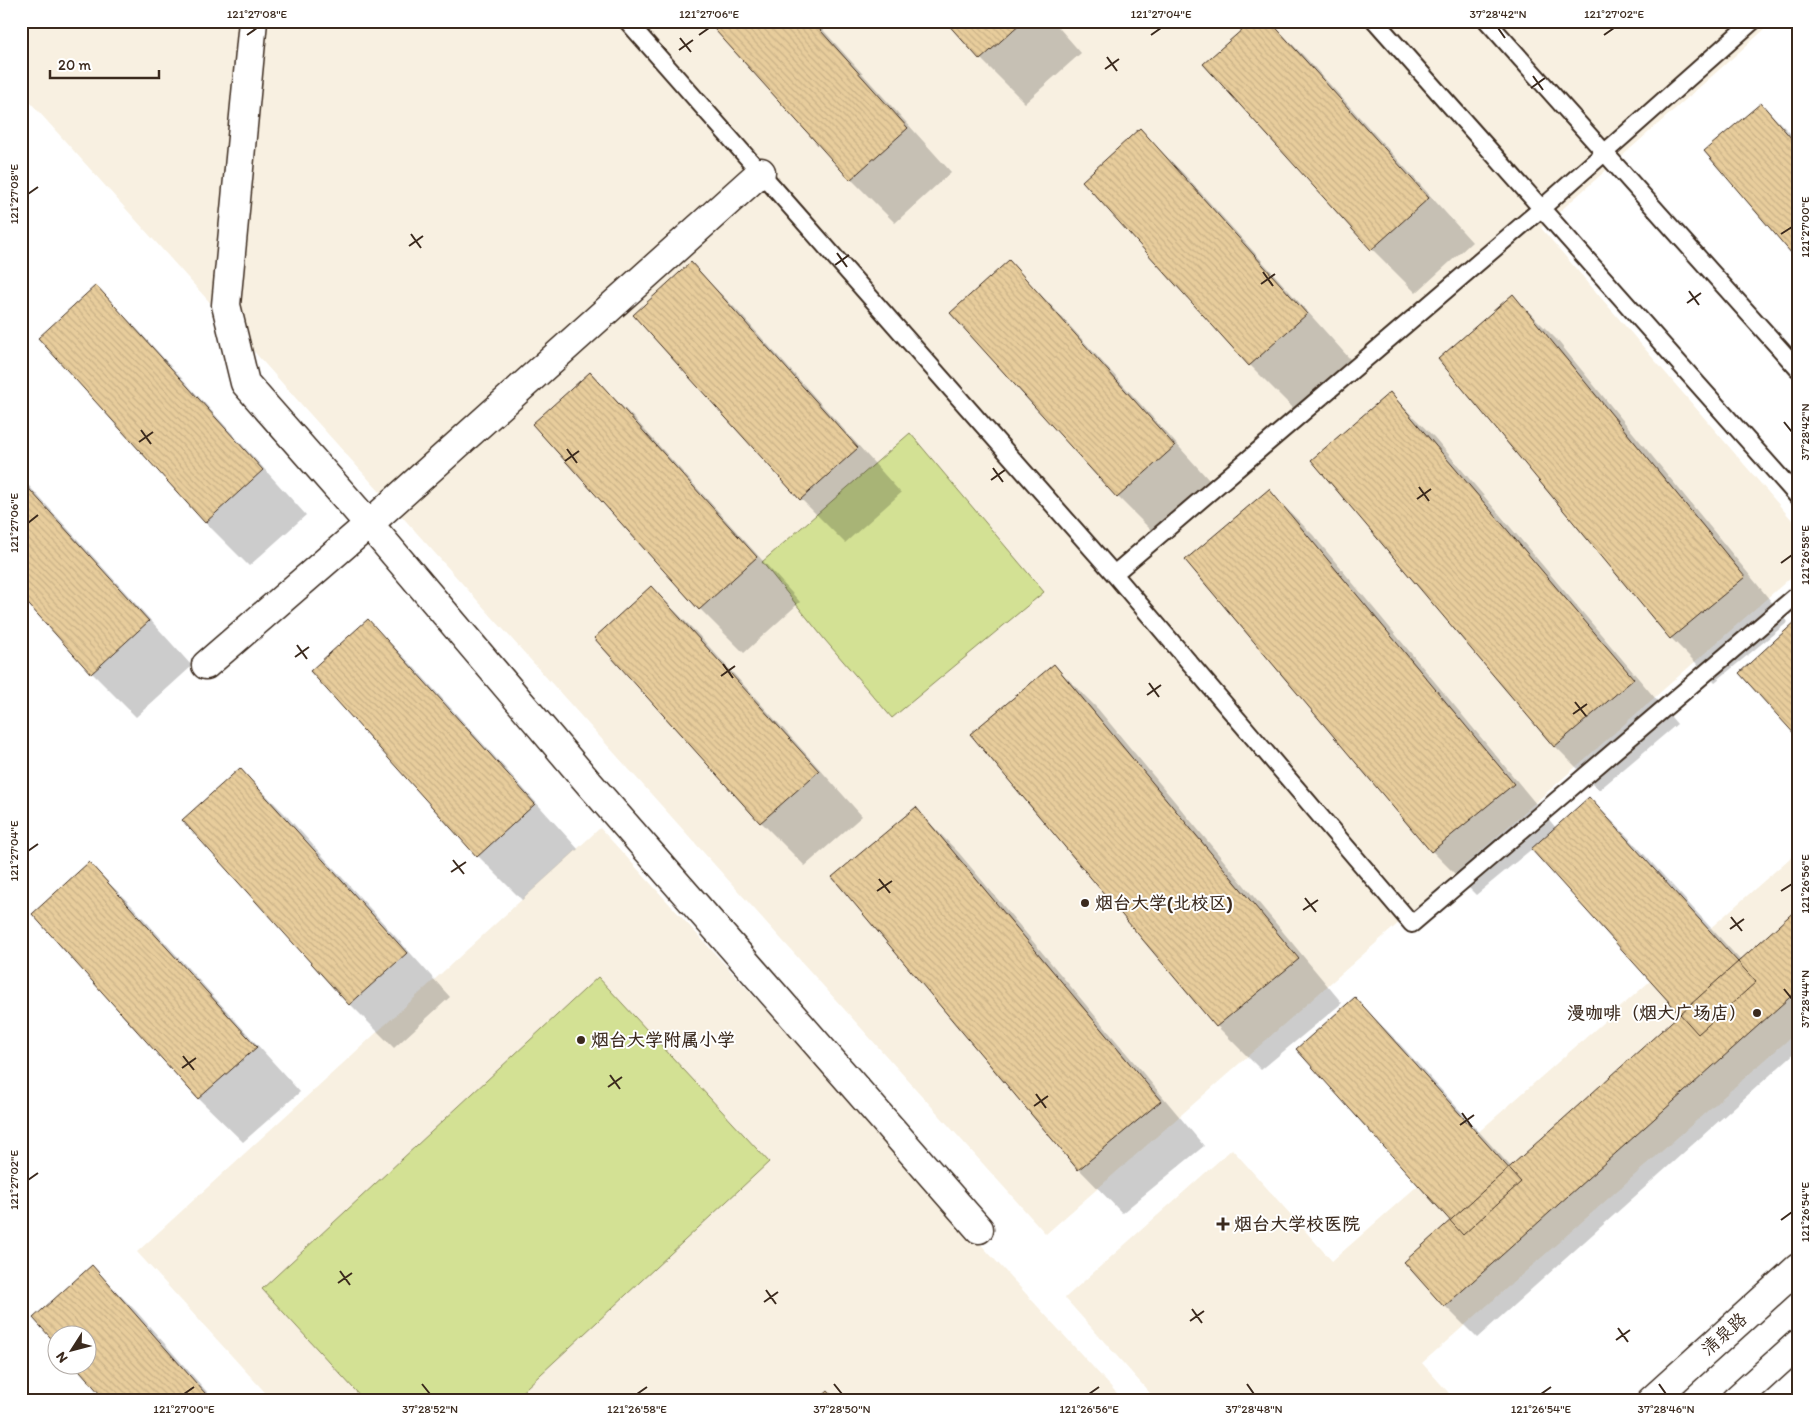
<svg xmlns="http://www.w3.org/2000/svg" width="1819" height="1422" font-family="Itim,'LXGW WenKai TC',sans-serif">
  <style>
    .built { fill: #f8f0e1 }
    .park { fill: #d3e194; stroke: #878659 }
    .shadow { fill: #0003 }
    .building { fill: url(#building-back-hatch); stroke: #3b2a1e }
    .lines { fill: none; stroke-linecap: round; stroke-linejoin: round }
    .service-casing { stroke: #3b2a1e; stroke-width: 20 }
    .minor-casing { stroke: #3b2a1e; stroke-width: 31 }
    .secondary-casing { stroke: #3b2a1e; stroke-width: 31 }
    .service { stroke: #fff; stroke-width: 16 }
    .minor { stroke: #fff; stroke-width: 28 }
    .secondary { stroke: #fff; stroke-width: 28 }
    .ticks { fill: none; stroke: #3b2a1e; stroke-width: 2 }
    .poi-dot { fill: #3b2a1e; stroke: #fff; stroke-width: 2 }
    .labels { text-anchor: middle; stroke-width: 4; stroke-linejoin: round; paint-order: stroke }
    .poi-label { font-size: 18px; font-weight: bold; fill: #3b2a1e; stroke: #fff; text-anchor: start }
    .street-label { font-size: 18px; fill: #3b2a1e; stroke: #fff }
    .neatline { fill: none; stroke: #3b2a1e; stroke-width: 2 }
    .ticks-label { font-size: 12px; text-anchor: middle; fill: #3b2a1e }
  </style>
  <defs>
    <pattern id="building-back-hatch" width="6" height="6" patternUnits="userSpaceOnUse" patternTransform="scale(1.25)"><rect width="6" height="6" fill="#e8cd9c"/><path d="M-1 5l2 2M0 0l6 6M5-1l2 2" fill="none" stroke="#c8b086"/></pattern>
  </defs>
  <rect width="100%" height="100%" fill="#fff"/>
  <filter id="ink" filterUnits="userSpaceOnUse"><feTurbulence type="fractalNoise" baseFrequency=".02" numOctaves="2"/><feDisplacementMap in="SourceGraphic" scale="10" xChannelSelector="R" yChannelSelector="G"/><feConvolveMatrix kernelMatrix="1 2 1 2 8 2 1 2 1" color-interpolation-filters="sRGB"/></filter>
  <g filter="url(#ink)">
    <path class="built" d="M 21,21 L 1774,21 L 1541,228 L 1798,527 L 1798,571 L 1046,1234 L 21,92 Z
      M 600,828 L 1124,1401 L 273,1401 L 137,1252 Z
      M 1798,851 L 1798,1031 L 1422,1363 L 1456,1401 L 1157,1401 L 1065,1298 L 1232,1149 L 1332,1261 Z"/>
    <path class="park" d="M 910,433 L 1044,592 L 892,718 L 825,640 L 762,562 Z
      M 598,977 L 769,1162 L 512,1401 L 365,1401 L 262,1289 Z"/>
    <path class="shadow" d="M 709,21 L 815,21 L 951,172 L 895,223 L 851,179 Z
      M 946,21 L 1053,21 L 1081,53 L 1025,103 L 981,59 Z
      M 1269,21 L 1306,58 L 1472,242 L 1416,293 L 1372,249 Z
      M 1761,104 L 1798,141 L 1798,259 Z
      M 1140,130 L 1184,174 L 1350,359 L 1294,409 L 1250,365 L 1083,181 Z
      M 1008,262 L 1052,306 L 1218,490 L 1162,541 L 1118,497 L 952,313 Z
      M 691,264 L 735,308 L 901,493 L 845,543 L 801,499 L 635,315 Z
      M 96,287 L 139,331 L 306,515 L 249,566 L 205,522 Z
      M 1513,296 L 1557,340 L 1788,622 L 1715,682 L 1671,638 L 1440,359 Z
      M 590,374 L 634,418 L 800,602 L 744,653 L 700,609 Z
      M 1390,394 L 1434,437 L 1677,724 L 1599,790 L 1555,746 L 1313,460 Z
      M 21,477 L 192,666 L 136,717 L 92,673 L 21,595 Z
      M 1269,491 L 1313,535 L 1556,828 L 1589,798 L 1633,842 L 1741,961 L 1798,910 L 1798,1050 L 1477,1338 L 1445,1306 L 1406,1262 L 1452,1220 L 1355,998 L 1398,1042 L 1511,1167 L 1682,1014 L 1533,848 L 1476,895 L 1432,851 L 1187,560 Z
      M 651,587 L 695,631 L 862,816 L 805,866 L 761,822 L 596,638 Z
      M 368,621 L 412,665 L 578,849 L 522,900 L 478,856 Z
      M 1054,665 L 1098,709 L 1342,1003 L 1261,1070 L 1217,1026 Z
      M 240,769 L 284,813 L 450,997 L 394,1048 L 350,1004 L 184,820 Z
      M 916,809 L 959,853 L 1204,1146 L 1122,1213 L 1079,1169 Z
      M 89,863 L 133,907 L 300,1092 L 243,1142 L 199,1099 L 33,914 Z
      M 92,1267 L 136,1311 L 215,1401 L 108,1401 L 88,1364 L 88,1334 L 58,1334 L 35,1318 Z"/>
    <path class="building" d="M 707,21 L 812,21 L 908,128 L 850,180 Z
      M 945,21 L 1023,21 L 980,60 Z
      M 1252,21 L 1270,21 L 1429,198 L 1371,250 L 1203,64 Z
      M 1761,103 L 1798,146 L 1798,261 L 1704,151 Z
      M 1140,128 L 1307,314 L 1249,366 L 1082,181 Z
      M 1009,260 L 1175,446 L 1117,498 L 950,313 Z
      M 691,262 L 858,448 L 800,500 L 633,315 Z
      M 96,285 L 263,470 L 205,523 L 38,338 Z
      M 1513,294 L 1745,577 L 1670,639 L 1438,359 Z
      M 590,372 L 757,557 L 699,610 L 532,424 Z
      M 1390,392 L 1634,679 L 1554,747 L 1311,460 Z
      M 21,480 L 149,621 L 91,674 L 21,596 Z
      M 1269,489 L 1514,784 L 1431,852 L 1185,560 Z
      M 651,586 L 819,771 L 760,823 L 594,638 Z
      M 368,619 L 535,804 L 477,857 L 310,671 Z
      M 1797,620 L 1798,621 L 1798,738 L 1739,673 Z
      M 1054,664 L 1299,959 L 1216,1027 L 970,734 Z
      M 240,768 L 407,953 L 349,1005 L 182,820 Z
      M 1589,797 L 1756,982 L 1698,1034 L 1531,849 Z
      M 916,807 L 1161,1101 L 1078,1170 L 832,877 Z
      M 89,862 L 257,1047 L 198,1099 L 32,914 Z
      M 1798,908 L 1798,990 L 1444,1307 L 1404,1262 Z
      M 1355,997 L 1521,1182 L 1463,1235 L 1296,1049 Z
      M 92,1265 L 212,1401 L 106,1401 L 74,1364 L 88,1364 L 88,1334 L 58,1334 L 58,1346 L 33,1318 Z
      M 828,1391 L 837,1401 L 817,1401 Z"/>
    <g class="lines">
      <defs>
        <path id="service" d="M 627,21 L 1114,574 L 1412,924 L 1798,594
          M 1375,21 L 1798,497
          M 1487,21 L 1798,369
          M 1114,574 L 1542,208 L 1753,21"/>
        <path id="minor" d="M 253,21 L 226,305 L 245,383 L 369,524 L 587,781 L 979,1229
          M 206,665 L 369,524 L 761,172"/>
        <path id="secondary" d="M 1651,1401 L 1798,1268
          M 1735,1401 L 1798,1344"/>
      </defs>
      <use href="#service" class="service-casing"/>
      <use href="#minor" class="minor-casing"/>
      <use href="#secondary" class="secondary-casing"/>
      <use href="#service" class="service"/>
      <use href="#minor" class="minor"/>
      <use href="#secondary" class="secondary"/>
    </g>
  </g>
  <path class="ticks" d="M 1498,28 L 1505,38M 247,35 L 257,28M 699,35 L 709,28M 1151,35 L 1161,28M 1604,35 L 1614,28M 680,38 L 691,52M 679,50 L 693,40M 1107,57 L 1117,71M 1105,69 L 1119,59M 1533,76 L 1543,90M 1531,88 L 1545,78M 28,194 L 38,187M 411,234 L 421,248M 1781,234 L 1792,227M 409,246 L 423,236M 837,253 L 847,267M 835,265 L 849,255M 1263,272 L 1273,286M 1261,284 L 1275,274M 1689,291 L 1699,305M 1687,303 L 1701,293M 1784,422 L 1792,432M 141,430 L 151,444M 139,442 L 153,432M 567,449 L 577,463M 565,461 L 579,451M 993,468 L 1003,482M 991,480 L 1005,470M 1419,487 L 1429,501M 1417,499 L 1431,489M 28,523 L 38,515M 1781,563 L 1792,555M 297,645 L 307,659M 295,657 L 309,647M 723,664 L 733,678M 721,676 L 735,666M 1149,683 L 1159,697M 1147,695 L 1161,685M 1575,702 L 1586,716M 1573,714 L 1587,704M 28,851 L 38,844M 453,860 L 464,874M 451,872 L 466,862M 879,879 L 890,893M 877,891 L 892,881M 1781,891 L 1792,884M 1305,898 L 1316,912M 1303,910 L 1318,900M 1731,917 L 1742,931M 1730,929 L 1744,919M 1784,989 L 1792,999M 183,1056 L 194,1070M 182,1068 L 196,1058M 610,1075 L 620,1089M 608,1087 L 622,1077M 1036,1094 L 1046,1108M 1034,1106 L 1048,1096M 1462,1113 L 1472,1127M 1460,1125 L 1474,1115M 28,1180 L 38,1173M 1781,1220 L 1792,1212M 340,1271 L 350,1285M 338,1283 L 352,1273M 766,1290 L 776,1304M 764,1302 L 778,1292M 1192,1309 L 1202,1323M 1190,1321 L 1204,1311M 1618,1328 L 1628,1342M 1616,1340 L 1630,1330M 422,1384 L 430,1394M 834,1384 L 842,1394M 1247,1384 L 1254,1394M 1659,1384 L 1666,1394M 184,1394 L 194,1387M 637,1394 L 647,1387M 1089,1394 L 1099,1387M 1541,1394 L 1551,1387"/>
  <g class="poi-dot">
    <circle cx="1085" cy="903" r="5"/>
    <circle cx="1757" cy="1013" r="5"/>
    <circle cx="581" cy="1040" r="5"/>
    <path d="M1220.5 1216.5h5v5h5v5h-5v5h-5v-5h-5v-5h5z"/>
  </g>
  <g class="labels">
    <g class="poi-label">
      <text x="1095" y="909">烟台大学(北校区)</text>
      <text x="1747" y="1019" text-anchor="end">漫咖啡（烟大广场店）</text>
      <text x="591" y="1046">烟台大学附属小学</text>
      <text x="1234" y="1230">烟台大学校医院</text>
    </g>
    <g class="street-label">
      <text transform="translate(1724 1334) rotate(-42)" y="6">清泉路</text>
    </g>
  </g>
  <rect width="1819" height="1422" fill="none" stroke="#fff" stroke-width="55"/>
  <g transform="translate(72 1350) rotate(234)"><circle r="24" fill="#ffffff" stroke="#b1aaa5"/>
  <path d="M0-4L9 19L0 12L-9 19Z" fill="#3b2a1e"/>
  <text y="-8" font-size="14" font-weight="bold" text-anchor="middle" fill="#3b2a1e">N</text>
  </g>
  <path d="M50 70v8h109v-8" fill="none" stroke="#3b2a1e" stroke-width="2.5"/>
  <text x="58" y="70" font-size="15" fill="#3b2a1e" stroke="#ffffff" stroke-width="4" paint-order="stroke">20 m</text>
  <rect x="28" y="28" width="1764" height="1366" class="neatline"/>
  <g class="ticks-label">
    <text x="257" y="18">121°27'08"E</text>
    <text x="709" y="18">121°27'06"E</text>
    <text x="1161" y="18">121°27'04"E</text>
    <text x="1498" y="18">37°28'42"N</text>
    <text x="1614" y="18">121°27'02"E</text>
    <text transform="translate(14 194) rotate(-90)" y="4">121°27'08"E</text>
    <text transform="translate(1805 227) rotate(-90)" y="4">121°27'00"E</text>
    <text transform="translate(1805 432) rotate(-90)" y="4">37°28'42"N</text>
    <text transform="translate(14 523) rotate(-90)" y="4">121°27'06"E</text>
    <text transform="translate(1805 555) rotate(-90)" y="4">121°26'58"E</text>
    <text transform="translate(14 851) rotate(-90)" y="4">121°27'04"E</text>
    <text transform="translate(1805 884) rotate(-90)" y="4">121°26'56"E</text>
    <text transform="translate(1805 999) rotate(-90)" y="4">37°28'44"N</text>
    <text transform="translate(14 1180) rotate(-90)" y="4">121°27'02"E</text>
    <text transform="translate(1805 1212) rotate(-90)" y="4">121°26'54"E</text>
    <text x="184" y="1413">121°27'00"E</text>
    <text x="430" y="1413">37°28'52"N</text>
    <text x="637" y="1413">121°26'58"E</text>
    <text x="842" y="1413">37°28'50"N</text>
    <text x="1089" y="1413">121°26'56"E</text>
    <text x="1254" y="1413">37°28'48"N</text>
    <text x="1541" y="1413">121°26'54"E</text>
    <text x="1666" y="1413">37°28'46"N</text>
  </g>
</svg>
